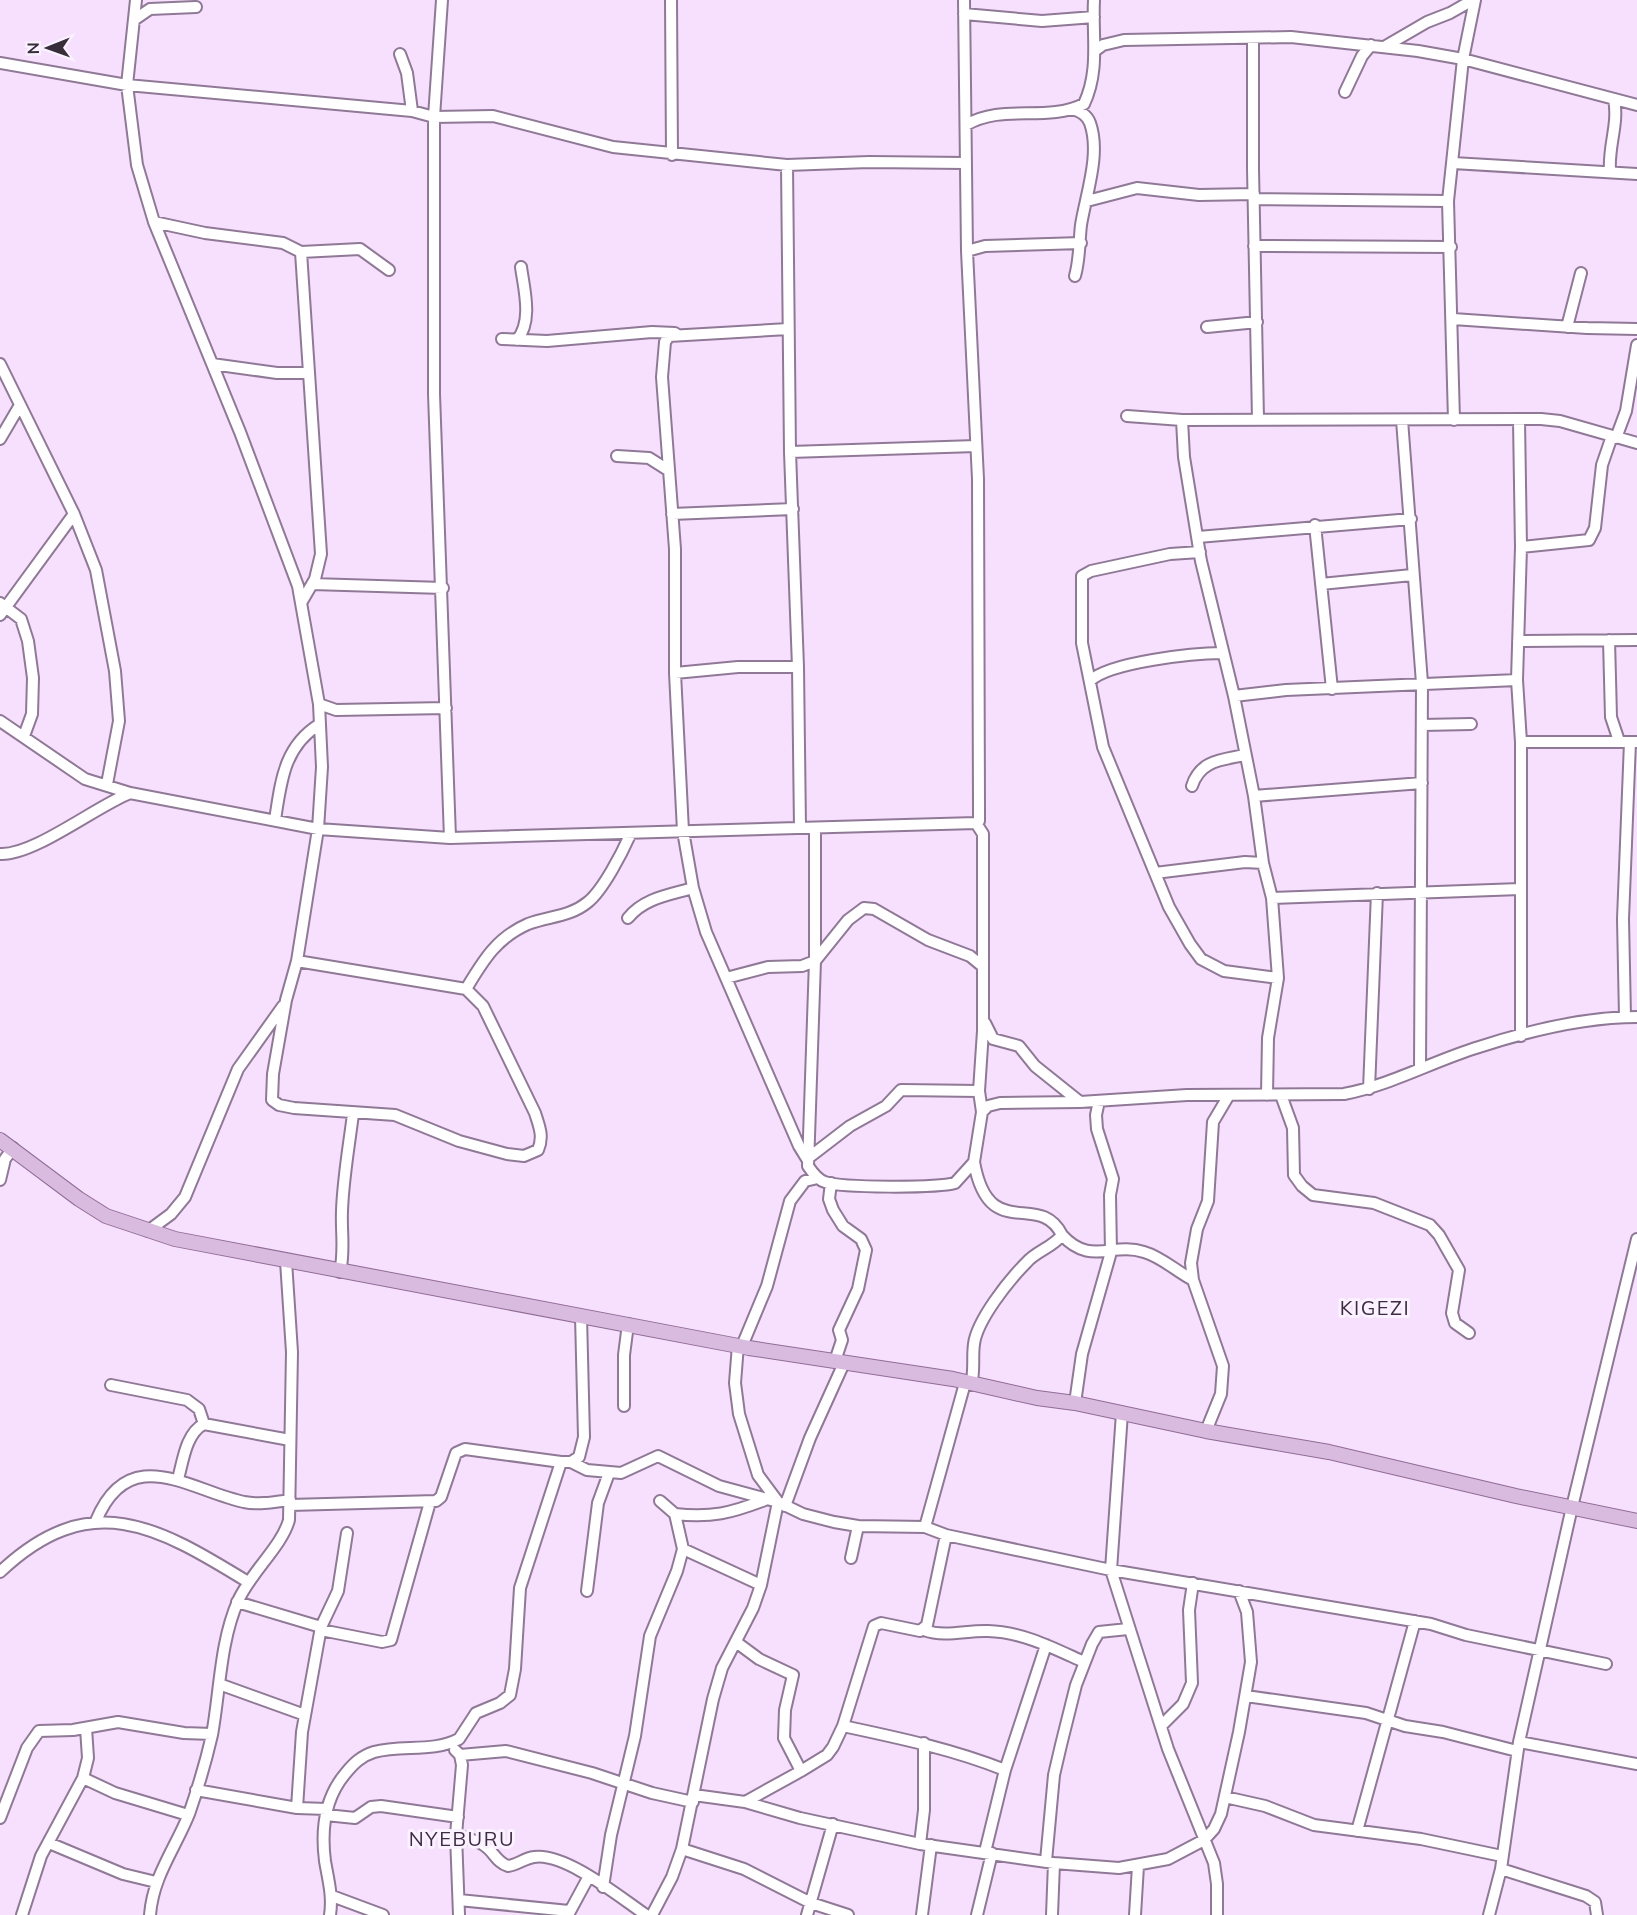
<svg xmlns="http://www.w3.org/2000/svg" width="1637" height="1915" font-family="Mulish,sans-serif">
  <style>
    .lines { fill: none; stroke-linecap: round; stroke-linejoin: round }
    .minor-casing { stroke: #8f7996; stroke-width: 14 }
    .major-casing { stroke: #906c97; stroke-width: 16 }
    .minor { stroke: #fff; stroke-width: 10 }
    .major { stroke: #d9bbdf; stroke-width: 14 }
    .labels { text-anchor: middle; stroke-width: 6; stroke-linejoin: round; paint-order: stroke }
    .quarter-label { font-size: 20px; letter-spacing: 1.5px; fill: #3e2b43; stroke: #fbf2ff }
  </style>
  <rect width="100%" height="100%" fill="#f7dffe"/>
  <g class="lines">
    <defs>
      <path id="minor" d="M 136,0 L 127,85 L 137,165 L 154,222 L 240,432 L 298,586 L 319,704 L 322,767 L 318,829 L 297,961 L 286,1000 L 273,1074 L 272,1100 L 279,1105 L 294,1108 L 395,1115 L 459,1141 L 507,1154 L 524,1156 L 538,1150 C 544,1136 539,1126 535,1113 L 483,1006 L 466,989 L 297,961
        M 442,0 L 434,117 L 434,394 L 450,838
        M 671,0 L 672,155
        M 964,0 L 967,251 L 978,479 L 979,808 L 979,821 L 976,823
        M 964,14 L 1042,21 L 1094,17
        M 134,20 L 150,9 L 196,7
        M 1253,38 L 1253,169 L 1258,419
        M 1384,47 L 1427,22 L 1450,13 L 1473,0
        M 1096,50 L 1103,45 L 1124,40 L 1291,37 L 1418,51 L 1463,59 L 1637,105
        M 400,54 L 407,73 L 412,111
        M 0,63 L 127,85 L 412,111 L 434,117 L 493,116 L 613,147 L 787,165 L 869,162 L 965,163
        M 1345,92 L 1362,56 L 1371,45
        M 1073,109 C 1081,112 1087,115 1090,123 C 1101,154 1086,194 1081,225 C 1079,242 1080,258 1075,276
        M 966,125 C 1003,103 1046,123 1084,104 C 1100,70 1092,36 1094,0
        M 1453,163 L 1637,174
        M 787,165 L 790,452 L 798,667 L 800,828
        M 1610,171 C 1608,146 1619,124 1614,99
        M 1254,199 L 1448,201
        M 1087,201 L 1137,188 L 1199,195 L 1254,194
        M 154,222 L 205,233 L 283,243 L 301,252 L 321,554 L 315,579 L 301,603
        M 1254,246 L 1451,247
        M 967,251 L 985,246 L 1081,243
        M 301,252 L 360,249 L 389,270
        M 1453,319 L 1587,328 L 1637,329
        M 1207,327 L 1257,322
        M 1567,327 L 1581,273
        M 788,329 L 669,336 L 665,342 L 662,377 L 675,549 L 675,673 L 683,831 L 693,888 L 706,932 L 799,1146 L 807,1159
        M 502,339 L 547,341 L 652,332 L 675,333
        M 517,340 C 533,321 524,289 521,267
        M 0,364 L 74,514 L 96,570 L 115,671 L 119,721 L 107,784
        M 212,364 L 277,373 L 309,373
        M 1127,416 L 1182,420 L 1541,419 L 1560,421 L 1637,443
        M 1182,420 L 1184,457 L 1201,561 L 1234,696 L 1254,796 L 1263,863 L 1272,898 L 1278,978 L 1268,1038 L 1267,1095
        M 1402,420 L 1422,683 L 1420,1069
        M 1454,420 L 1448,201 L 1463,59 L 1475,0
        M 1519,420 L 1521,547 L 1517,680 L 1521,742 L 1521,1036
        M 1616,438 L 1626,411 L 1637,345
        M 0,439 L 20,405
        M 790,452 L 976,446
        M 617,456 L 649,458 L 668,470
        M 672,514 L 793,509
        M 1315,525 L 1332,689
        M 1198,537 L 1411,519
        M 1521,547 L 1589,540 L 1595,528 L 1602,465 L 1612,436
        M 1200,552 L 1170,554 L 1091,571 L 1082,576 L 1082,643 L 1103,747 L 1169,907 L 1190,944 L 1201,959 L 1224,971 L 1278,978
        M 312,584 L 443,588
        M 1321,584 L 1412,575
        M 0,603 L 21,619 L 28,641 L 33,678 L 32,714 L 24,736
        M 0,615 L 74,514
        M 1609,640 L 1611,717 L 1619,741
        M 1518,641 L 1637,640
        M 675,673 L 738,667 L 798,667
        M 1090,681 C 1109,662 1195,653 1222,653
        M 1234,696 L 1286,690 L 1517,680
        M 319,704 L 336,710 L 446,708
        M 0,721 L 85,779 L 130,793 L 318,829 L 450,838 L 976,823 L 983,834 L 983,1031 L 979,1091 L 982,1112 L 974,1162 L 955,1183 C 937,1188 842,1188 825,1182 C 818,1180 812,1172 808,1166 L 815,961 L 815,828
        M 1422,725 L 1471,724
        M 1521,742 L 1637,742
        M 1192,786 C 1200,760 1222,760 1245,755
        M 1254,796 L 1422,783
        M 275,820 C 281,781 284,746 320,724
        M 0,854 C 33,856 95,807 130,793
        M 1155,873 L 1245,862 L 1263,863
        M 1272,898 L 1520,889
        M 628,918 C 644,898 669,895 693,888
        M 726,978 L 768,967 L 802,966 L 815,961 L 848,920 L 864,908 L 874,909 L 928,940 L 970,956 L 981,965
        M 466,989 C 483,961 496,938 528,924 C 549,916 570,917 588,902 C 603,890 622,853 630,835
        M 1625,1017 L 1623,919 L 1630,742
        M 985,1023 L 993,1039 L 1019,1046 L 1035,1066 L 1080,1102
        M 1369,1089 L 1377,893
        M 1281,1095 L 1293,1128 L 1294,1175 L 1302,1186 L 1313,1195 L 1374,1203 L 1430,1225 L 1439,1235 L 1459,1270 L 1452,1313 L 1455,1323 L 1469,1333
        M 982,1112 L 988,1106 L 1000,1103 L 1080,1102 L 1187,1095 L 1344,1094 C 1391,1085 1433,1061 1479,1047 C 1528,1031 1585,1017 1637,1017
        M 807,1159 L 850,1126 L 886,1106 L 901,1090 L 979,1091
        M 0,1180 L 5,1159 L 13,1148
        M 831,1183 L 829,1199 L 833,1210 L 843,1226 L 861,1239 L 866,1250 L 858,1289 L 839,1330 L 842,1340 L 835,1361
        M 148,1231 L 171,1214 L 185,1197 L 238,1069 L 283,1006
        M 1062,1235 C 1090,1266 1112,1242 1144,1252 C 1162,1257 1177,1272 1193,1280
        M 340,1272 C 345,1251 341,1232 342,1211 C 343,1179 349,1146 353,1114
        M 738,1345 L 735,1383 L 739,1414 L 758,1475 L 778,1502 L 803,1514 L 834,1522 L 858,1526 L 925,1527 L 946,1535 L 1111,1570 L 1431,1624 L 1466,1635 L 1606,1664
        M 742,1346 L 767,1286 L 790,1201 L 805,1181 L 818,1178
        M 111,1385 L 187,1400 L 199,1409 L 204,1424
        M 971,1385 C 975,1370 972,1358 974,1344 C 977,1320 1009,1280 1026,1263 C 1036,1251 1052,1248 1062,1235 C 1039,1189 989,1245 974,1162
        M 1075,1403 L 1082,1354 L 1111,1252 L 1110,1195 L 1113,1179 L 1097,1129 L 1096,1115 L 1099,1101
        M 624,1406 L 624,1355 L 628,1324
        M 1122,1413 L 1111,1570 L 1168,1749 L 1214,1863 L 1217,1884 L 1217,1915
        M 1206,1431 L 1221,1394 L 1223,1366 L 1193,1280 L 1191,1263 L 1197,1229 L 1208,1201 L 1213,1122 L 1229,1095
        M 571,1462 L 587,1470 L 621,1473 L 658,1456 L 719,1486 L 778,1502 L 761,1585 L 753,1608 L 722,1668 L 713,1699 L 682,1849 L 672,1877 L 652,1915
        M 178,1479 C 183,1461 186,1433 204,1424 L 290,1440
        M 290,1505 L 436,1501 L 441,1497 L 456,1453 L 465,1449 L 561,1462 L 571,1462 L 579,1457 L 584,1437 L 581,1316
        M 785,1506 L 810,1438 L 844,1363
        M 675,1514 C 712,1518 731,1513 765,1500
        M 96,1521 C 129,1441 189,1490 244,1502 C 260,1505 275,1502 290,1500
        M 925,1527 L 965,1383
        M 683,1549 L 761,1585
        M 851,1558 L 858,1526
        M 0,1572 C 90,1487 157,1526 248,1582
        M 587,1591 L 598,1503 L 609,1473
        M 237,1602 L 321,1627
        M 321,1630 L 382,1642 L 391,1640 L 430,1502
        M 924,1630 C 946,1638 966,1630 988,1631 C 1023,1632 1053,1648 1084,1662
        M 736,1642 L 759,1659 L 793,1675 L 785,1710 L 784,1738 L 801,1771
        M 219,1684 L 305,1715
        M 1246,1696 L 1366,1713 L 1405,1726 L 1443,1732 L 1517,1751
        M 843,1726 C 899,1738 952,1749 1005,1770
        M 1161,1726 L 1183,1704 L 1192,1683 L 1189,1610 L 1193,1583
        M 1519,1742 L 1637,1764
        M 455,1750 L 460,1755 L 462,1765 L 456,1835 L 459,1915
        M 460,1755 L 506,1751 L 592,1773 L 652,1793 L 693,1802
        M 83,1778 L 115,1793 L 188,1815
        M 196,1790 L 297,1808 L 327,1809
        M 694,1795 L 745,1802 L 800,1818 L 920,1844 L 1054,1863 L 1119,1868 L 1168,1859 L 1204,1840 L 1214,1829 L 1221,1814 L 1239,1732 L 1251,1662 L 1247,1612 L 1239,1591
        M 1225,1797 L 1265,1806 L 1314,1825 L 1421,1839 L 1502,1856
        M 745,1802 L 801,1771 L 827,1755 L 833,1747 L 843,1726 L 874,1626 L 881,1623 L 920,1631 L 927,1625 L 946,1535
        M 297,1808 L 302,1732 L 321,1627 L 338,1591 L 347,1533
        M 326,1815 L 355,1818 L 371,1807 L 381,1806 L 458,1817
        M 0,1818 L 27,1748 L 39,1731 L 73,1730 L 118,1722 L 184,1733 L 212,1734
        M 1357,1831 L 1415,1621
        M 456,1835 C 466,1838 477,1840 485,1846 C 494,1852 497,1863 508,1866 C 517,1865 525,1858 534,1857 C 565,1852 621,1898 646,1915
        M 49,1843 L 123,1874 L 156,1882
        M 920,1844 L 924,1810 L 924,1743
        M 682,1849 L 744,1869 L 811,1903 L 848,1915
        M 985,1852 L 1005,1770 L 1046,1645
        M 1046,1861 L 1054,1775 L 1061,1745 L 1076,1685 L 1092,1644 L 1099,1632 L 1128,1629
        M 1501,1869 L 1586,1896 L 1595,1902 L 1597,1915
        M 603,1887 L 611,1835 L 635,1736 L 650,1636 L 677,1571 L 683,1549 L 675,1514 L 660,1501
        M 332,1896 L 383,1915
        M 459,1900 L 569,1911
        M 22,1915 L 41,1856 L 83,1778 L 88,1758 L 86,1728
        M 150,1915 C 153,1876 175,1849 189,1814 C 198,1788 206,1761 212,1735 C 220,1691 220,1642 238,1601 C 251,1572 282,1546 289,1520 L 292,1352 L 286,1261
        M 330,1915 C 333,1896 328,1879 325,1861 C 321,1830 325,1798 345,1774 C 353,1764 361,1756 374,1752 C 402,1744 432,1753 459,1739 L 476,1713 L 500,1703 L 510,1695 L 515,1669 L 520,1588 L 561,1462
        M 568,1915 L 588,1878
        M 807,1915 L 833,1824
        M 922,1915 L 931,1845
        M 977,1915 L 992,1853
        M 1052,1915 L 1054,1863
        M 1135,1915 L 1138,1866
        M 1489,1915 L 1501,1869 L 1519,1742 L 1572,1507 L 1637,1239"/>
      <path id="major" d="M 0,1140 L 79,1199 L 106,1216 L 175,1239 L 749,1348 L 953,1379 L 1037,1398 L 1075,1403 L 1206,1431 L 1329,1452 L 1516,1496 L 1637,1521"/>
    </defs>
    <use href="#minor" class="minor-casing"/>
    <use href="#major" class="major-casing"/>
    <use href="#minor" class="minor"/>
    <use href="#major" class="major"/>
  </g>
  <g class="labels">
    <g class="quarter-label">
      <text x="1375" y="1315">KIGEZI</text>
      <text x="462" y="1846">NYEBURU</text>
    </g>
  </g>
  <g transform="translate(48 48) rotate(269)" stroke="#fbf2ff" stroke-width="4.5" paint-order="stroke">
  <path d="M0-4.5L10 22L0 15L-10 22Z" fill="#372e3a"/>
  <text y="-9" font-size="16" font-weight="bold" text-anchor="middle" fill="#372e3a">N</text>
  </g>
</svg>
